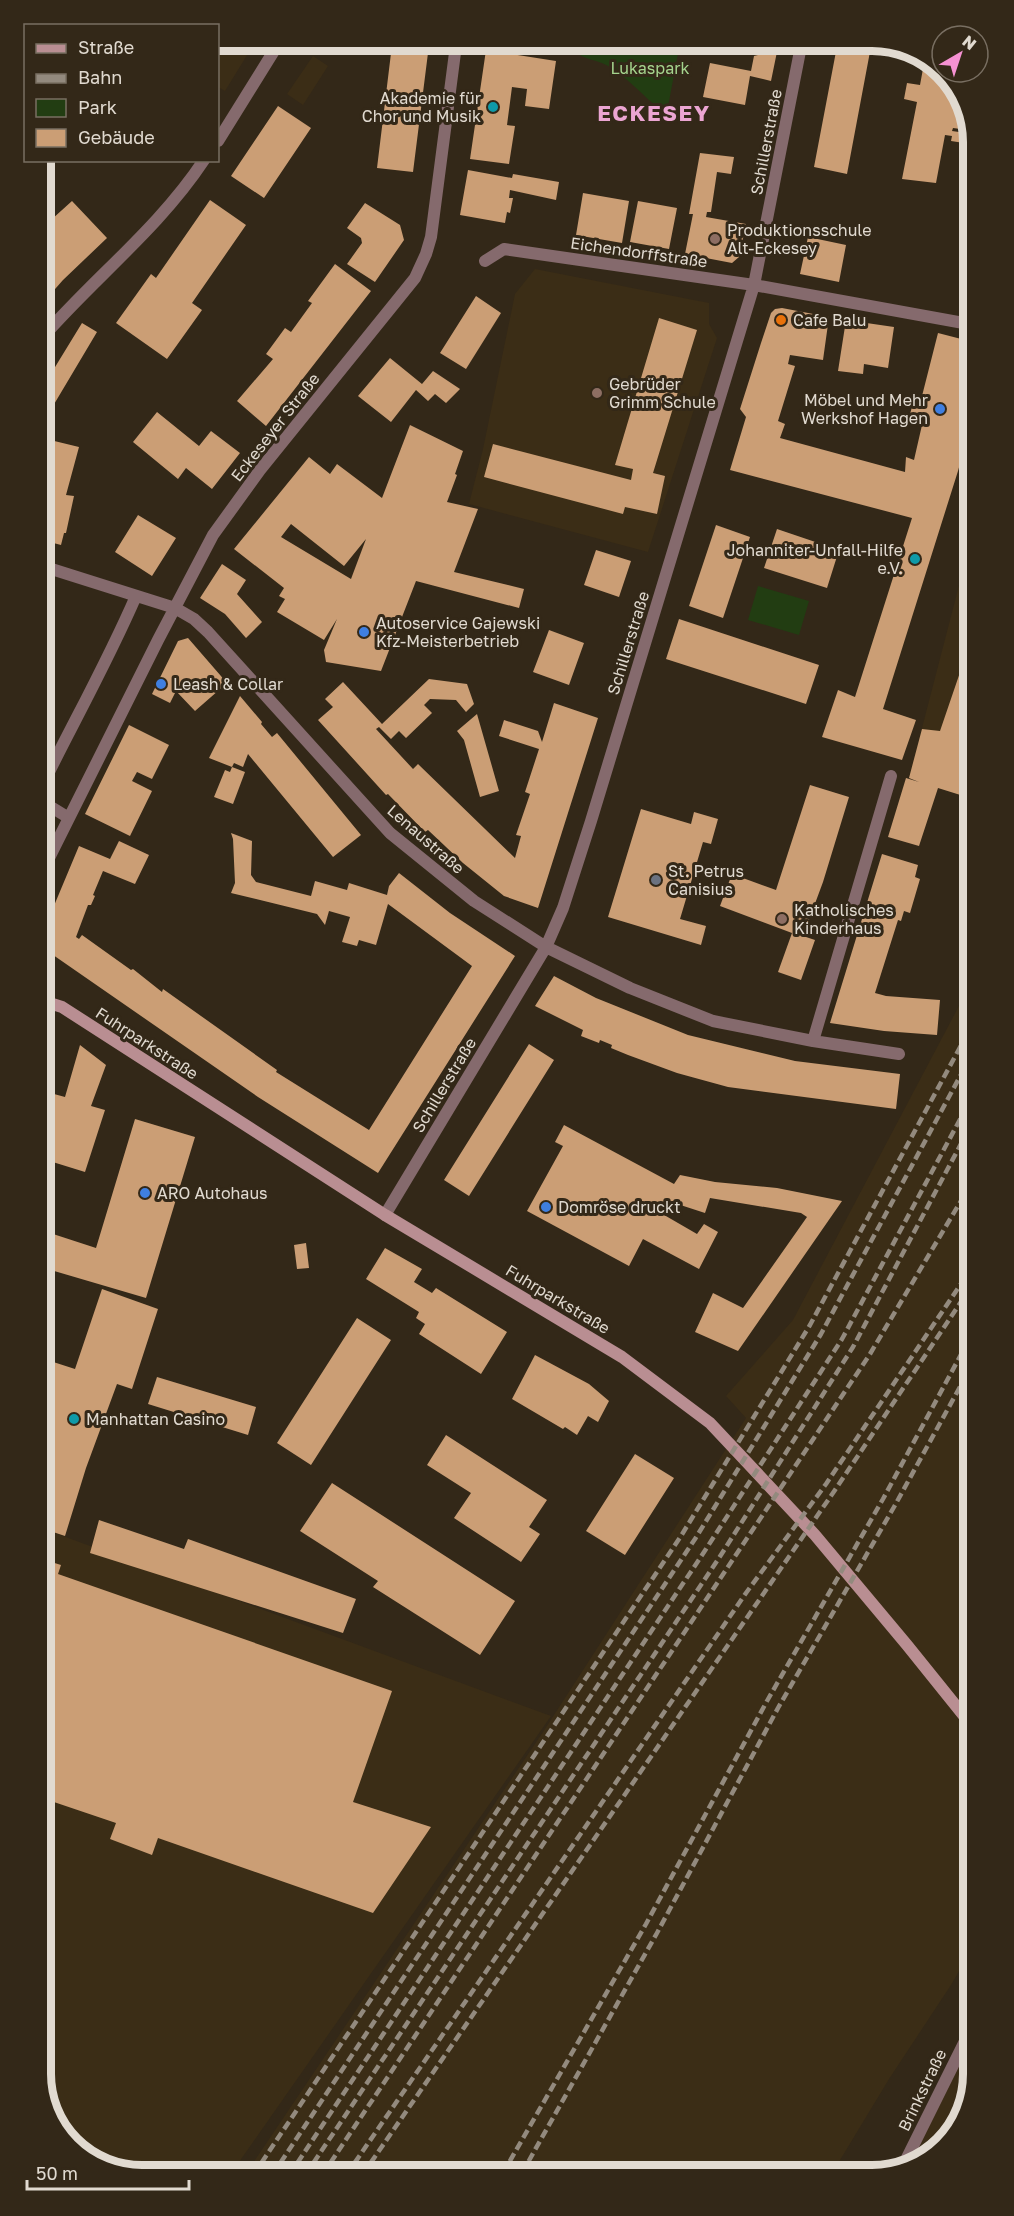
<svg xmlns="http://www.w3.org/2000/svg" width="1014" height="2216" font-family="'Golos Text',sans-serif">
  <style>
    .built { fill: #3b2d16 }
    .green { fill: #223d12 }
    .building { fill: #cb9e75; fill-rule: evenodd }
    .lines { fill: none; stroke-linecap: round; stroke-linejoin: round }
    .minor { stroke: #856a6d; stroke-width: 12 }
    .secondary { stroke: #b98e92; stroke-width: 12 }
    .rail { stroke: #938a7e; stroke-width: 4.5; stroke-dasharray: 9 4.5; stroke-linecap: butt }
    .culture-dot { fill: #0f9aa8; stroke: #332818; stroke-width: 2 }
    .education-dot { fill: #8d6e63; stroke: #332818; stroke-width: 2 }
    .food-dot { fill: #e8710a; stroke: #332818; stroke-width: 2 }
    .shop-dot { fill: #3f7fe0; stroke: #332818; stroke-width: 2 }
    .worship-dot { fill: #6b7280; stroke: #332818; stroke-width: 2 }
    .labels { text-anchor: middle; stroke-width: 6; stroke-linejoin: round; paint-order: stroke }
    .park-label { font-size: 16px; fill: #a5d48e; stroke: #332818 }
    .poi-label { font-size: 16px; fill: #e1dad0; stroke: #332818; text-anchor: start }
    .street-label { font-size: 16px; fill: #e1dad0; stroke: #332818 }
    .district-label { font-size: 22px; font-weight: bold; letter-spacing: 1.5px; fill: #eba5d2; stroke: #332818 }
    .rim { fill: none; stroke: #e1dad0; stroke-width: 8 }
  </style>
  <rect width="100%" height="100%" fill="#332818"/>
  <path class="built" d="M 218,47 L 252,47 L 225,91 L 218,87 Z
    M 313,56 L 328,66 L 303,105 L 287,94 Z
    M 535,269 L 709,303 L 709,324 L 717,338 L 648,552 L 469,504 L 483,449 L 515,294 Z
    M 969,547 L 970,798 L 909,778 Z
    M 970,985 L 973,1947 L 951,1985 L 889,2079 L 834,2170 L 245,2175 L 543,1732 L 746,1418 L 726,1396 L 793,1320 Z
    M 44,1529 L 551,1716 L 230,2175 L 135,2175 L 81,2155 L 46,2107 Z
    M 973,2028 L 973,2074 L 953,2135 L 905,2170 Z"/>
  <path class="green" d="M 680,43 L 667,112 L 662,111 C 644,97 629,79 610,67 C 596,58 578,61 570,44 Z
    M 758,586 L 809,601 L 799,635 L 748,620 Z"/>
  <path class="building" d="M 838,41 L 872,41 L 847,174 L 814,167 Z
    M 732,42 L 779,42 L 771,81 L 750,76 L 745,105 L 703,97 L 710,63 L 751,71 L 754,56 L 758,55 L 759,49 Z
    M 392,45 L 429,45 L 413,172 L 377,168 Z
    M 486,50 L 556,61 L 549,109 L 525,106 L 527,89 L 512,87 L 507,125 L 515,126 L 509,164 L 470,159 Z
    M 925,58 L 933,61 L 968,109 L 968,130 L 953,128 L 952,131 L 966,133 L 964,143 L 951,141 L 952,136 L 945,135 L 936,183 L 902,179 L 917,102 L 904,99 L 907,83 L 920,85 Z
    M 278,106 L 311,128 L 264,198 L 231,176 Z
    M 700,153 L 734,157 L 731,174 L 717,172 L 711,212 L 707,212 L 706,217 L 746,224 L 739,257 L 732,263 L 685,254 L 693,214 L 689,214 Z
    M 468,170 L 512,178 L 513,174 L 559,182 L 556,200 L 510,190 L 509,198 L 513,198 L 510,213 L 507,212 L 505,223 L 460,215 Z
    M 583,193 L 629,201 L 622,243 L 576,235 Z
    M 210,200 L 246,225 L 192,303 L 202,310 L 167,359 L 116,323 L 151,274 L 156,278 Z
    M 72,201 L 107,238 L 63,280 L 41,305 L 41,229 Z
    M 638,201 L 677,208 L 669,249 L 630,242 Z
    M 365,203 L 400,225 L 404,240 L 375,282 L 347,264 L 362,243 L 361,238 L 347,228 Z
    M 808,237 L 846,245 L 839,282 L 800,274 Z
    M 335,264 L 371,291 L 266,426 L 237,401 L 273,359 L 266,354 L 285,328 L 291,332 L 312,303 L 308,301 Z
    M 476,296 L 501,313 L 466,369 L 440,353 Z
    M 782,308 L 829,317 L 823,360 L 790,355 L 788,364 L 795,366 L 778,421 L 785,424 L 780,438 L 905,472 L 906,457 L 914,460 L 922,425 L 908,422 L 915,395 L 922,396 L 938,333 L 969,341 L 969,430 L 958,471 L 883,709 L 916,720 L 902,760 L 822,737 L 838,690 L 855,697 L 912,518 L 730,470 L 746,417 L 740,409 L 761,343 L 771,313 L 775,309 Z
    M 659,318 L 697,330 L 653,473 L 665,476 L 657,514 L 625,507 L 623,514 L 484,477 L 493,444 L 631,480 L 633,469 L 615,465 Z
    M 846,320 L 894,327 L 888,368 L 864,364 L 863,374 L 838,371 Z
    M 82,323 L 97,332 L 50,411 L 41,405 L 41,390 Z
    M 390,358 L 422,384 L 433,371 L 460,389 L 446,403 L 435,394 L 428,401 L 416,390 L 391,422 L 358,396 Z
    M 157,412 L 199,446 L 211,431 L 240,453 L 212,489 L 186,468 L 178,479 L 133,442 Z
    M 410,425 L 463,451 L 455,474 L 457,475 L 447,502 L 478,509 L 454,572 L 524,589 L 519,608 L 416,581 L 381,671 L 326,662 L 324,650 L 337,619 L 324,640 L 277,612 L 285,599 L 279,596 L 284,588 L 234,549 L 309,457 L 330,474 L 337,464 L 382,498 ZM 291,524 L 344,566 L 366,539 L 351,579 L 281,537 Z
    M 42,438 L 79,447 L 66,495 L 74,496 L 66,533 L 64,533 L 61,545 L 42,540 Z
    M 138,515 L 176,538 L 152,576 L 115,552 Z
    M 716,525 L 750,537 L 723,618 L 689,606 Z
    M 777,529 L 839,550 L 827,588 L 764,568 Z
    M 596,550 L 631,561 L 619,597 L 584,585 Z
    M 222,564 L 246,580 L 237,594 L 262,622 L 246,638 L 225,614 L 200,598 Z
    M 42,594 L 55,603 L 42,622 Z
    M 679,619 L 819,665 L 806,704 L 666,659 Z
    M 549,630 L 584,643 L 569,685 L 533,672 Z
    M 188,638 L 227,683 L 195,711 L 176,691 L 170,703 L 152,694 L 178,641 Z
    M 969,646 L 970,798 L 938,788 L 919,846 L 888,837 L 906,778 L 919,782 L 909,778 L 922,729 L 940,731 Z
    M 42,658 L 55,667 L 46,679 L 50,682 L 42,693 Z
    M 429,679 L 467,684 L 474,704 L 466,712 L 456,700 L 430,699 L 424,705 L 432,713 L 406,738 L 399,731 L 391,739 L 379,727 L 376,729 L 413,769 L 418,764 L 515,858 L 521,836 L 516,835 L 530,794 L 525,792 L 539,749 L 499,736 L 504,720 L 538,731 L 542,742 L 554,703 L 598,718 L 538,908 L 504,896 L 463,863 L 428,830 L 425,832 L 388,794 L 386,795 L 318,720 L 333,707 L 325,699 L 343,682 L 382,724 Z
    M 240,696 L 262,722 L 261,724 L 272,737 L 277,733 L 361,835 L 333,857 L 248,754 L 243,767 L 234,763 L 232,767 L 209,758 Z
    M 477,714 L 499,791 L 480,797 L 464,740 L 457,731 Z
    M 129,725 L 169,745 L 152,779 L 137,772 L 132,781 L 152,791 L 130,836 L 85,814 Z
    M 232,767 L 245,772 L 233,804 L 214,797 L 225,770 L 230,772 Z
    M 810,785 L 849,797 L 823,882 L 803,936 L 815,940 L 801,980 L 778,972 L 792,933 L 720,906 L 732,874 L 776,890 Z
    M 641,809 L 691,824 L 694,812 L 718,819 L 711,844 L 703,842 L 680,919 L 706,926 L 701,945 L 608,917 Z
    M 231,833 L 252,841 L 251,875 L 256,882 L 311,896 L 315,881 L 347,890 L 349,883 L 387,895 L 389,886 L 399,873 L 450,913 L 515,956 L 378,1173 L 258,1097 L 43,948 L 43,932 L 79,846 L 110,859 L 119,841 L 149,855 L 135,884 L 103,871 L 93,895 L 95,896 L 91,905 L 88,905 L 76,937 L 79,939 L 82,935 L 131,970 L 133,969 L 162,992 L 163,989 L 277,1070 L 276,1072 L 369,1130 L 472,966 L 388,904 L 376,945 L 359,940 L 357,946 L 342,942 L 350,917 L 329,911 L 325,925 L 317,914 L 231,893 L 235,883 L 233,839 Z
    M 882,854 L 918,865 L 915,877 L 920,879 L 910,913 L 904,911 L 901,921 L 898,920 L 875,993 L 886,996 L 940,1000 L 937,1035 L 884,1031 L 830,1023 Z
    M 554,976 L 596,998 L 688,1035 L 795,1061 L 900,1074 L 896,1109 L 728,1087 L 677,1073 L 628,1055 L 611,1048 L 612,1045 L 600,1040 L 599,1043 L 581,1036 L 583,1030 L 535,1006 Z
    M 529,1044 L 554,1060 L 469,1196 L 444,1180 Z
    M 80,1045 L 106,1065 L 91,1106 L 105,1110 L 85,1172 L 43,1159 L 43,1091 L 65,1097 Z
    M 135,1119 L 195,1137 L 146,1298 L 44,1268 L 44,1255 L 50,1233 L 96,1248 Z
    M 564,1125 L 674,1184 L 680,1175 L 715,1182 L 777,1188 L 842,1201 L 738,1351 L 695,1332 L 713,1293 L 743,1308 L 807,1217 L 801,1213 L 710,1198 L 705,1213 L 665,1200 L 659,1212 L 697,1234 L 704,1224 L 718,1232 L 699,1269 L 643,1239 L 629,1266 L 527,1211 L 563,1146 L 555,1142 Z
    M 306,1243 L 309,1268 L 297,1269 L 294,1245 Z
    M 385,1248 L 422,1269 L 414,1282 L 432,1293 L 436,1288 L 507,1332 L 481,1374 L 419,1334 L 425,1324 L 416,1318 L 419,1312 L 366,1279 Z
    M 102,1289 L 158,1309 L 132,1389 L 117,1384 L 86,1468 L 65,1536 L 44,1529 L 44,1359 L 75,1369 Z
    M 357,1318 L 391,1340 L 311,1465 L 277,1443 Z
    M 535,1355 L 589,1384 L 609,1401 L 598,1422 L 588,1416 L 577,1435 L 565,1427 L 563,1429 L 512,1399 Z
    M 157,1377 L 256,1407 L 248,1435 L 148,1404 Z
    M 446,1435 L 547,1500 L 529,1527 L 540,1534 L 521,1562 L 454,1518 L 471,1493 L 427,1465 Z
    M 635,1454 L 674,1478 L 625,1555 L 586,1531 Z
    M 332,1483 L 515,1601 L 480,1655 L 373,1587 L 378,1581 L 300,1531 Z
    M 99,1520 L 184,1549 L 188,1539 L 356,1599 L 343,1633 L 90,1553 Z
    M 45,1560 L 61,1565 L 58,1574 L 392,1691 L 353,1802 L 431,1827 L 373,1913 L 158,1838 L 152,1855 L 110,1839 L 116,1823 L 45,1799 Z"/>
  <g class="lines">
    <path class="minor" d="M 218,141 L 277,46
      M 485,261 L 504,249 L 754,285 L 969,324
      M 41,339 C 94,278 159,228 204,160
      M 42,566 L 175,608 L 194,619 L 208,632 L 390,833 L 474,901 L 546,947 L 630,988 L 713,1021 L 813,1041 L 899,1054
      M 42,786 C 73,723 108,661 136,596
      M 42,799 L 51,807 L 69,818
      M 43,870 L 158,640 L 213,535 L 260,470 L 415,278 L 426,254 L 431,237 L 456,45
      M 813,1041 L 891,776
      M 385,1215 L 546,947 L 563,908 L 591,821 L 754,285 L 802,41
      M 901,2170 L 973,2025"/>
    <path class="secondary" d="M 43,1001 L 62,1007 L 385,1215 L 622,1357 L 710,1423 L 815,1535 L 907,1645 L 973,1727"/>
    <path class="rail" d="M 503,2173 L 646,1924 L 767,1701 L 883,1499 L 971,1336
      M 522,2173 L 657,1933 L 778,1708 L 894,1507 L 972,1365
      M 254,2174 L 681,1536 L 810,1325 L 971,1027
      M 273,2174 L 695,1539 L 821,1334 L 971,1056
      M 290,2174 L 706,1549 L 842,1339 L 971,1099
      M 306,2174 L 719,1558 L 853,1347 L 971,1125
      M 323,2174 L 870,1354 L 971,1184
      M 347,2174 L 746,1593 L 826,1484 L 971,1269
      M 363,2174 L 835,1490 L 971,1287"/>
  </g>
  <g class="culture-dot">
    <circle cx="493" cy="107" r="6"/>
    <circle cx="915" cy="559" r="6"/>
    <circle cx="74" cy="1419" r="6"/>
  </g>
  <g class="education-dot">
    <circle cx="715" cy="239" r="6"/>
    <circle cx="597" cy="393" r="6"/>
    <circle cx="782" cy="919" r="6"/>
  </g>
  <circle class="food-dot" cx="781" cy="320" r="6"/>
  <g class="shop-dot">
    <circle cx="940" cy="409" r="6"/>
    <circle cx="364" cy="632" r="6"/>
    <circle cx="161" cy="684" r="6"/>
    <circle cx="145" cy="1193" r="6"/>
    <circle cx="546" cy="1207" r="6"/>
  </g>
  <circle class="worship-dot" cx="656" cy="880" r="6"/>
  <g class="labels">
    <g class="park-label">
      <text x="650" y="74">Lukaspark</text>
    </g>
    <g class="poi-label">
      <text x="481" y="104" text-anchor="end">Akademie für<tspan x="481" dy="18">Chor und Musik</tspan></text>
      <text x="727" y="236">Produktionsschule<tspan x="727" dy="18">Alt-Eckesey</tspan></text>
      <text x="793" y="326">Cafe Balu</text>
      <text x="609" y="390">Gebrüder<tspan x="609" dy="18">Grimm Schule</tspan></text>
      <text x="928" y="406" text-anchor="end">Möbel und Mehr<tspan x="928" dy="18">Werkshof Hagen</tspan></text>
      <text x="903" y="556" text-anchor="end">Johanniter-Unfall-Hilfe<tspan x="903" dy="18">e.V.</tspan></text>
      <text x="376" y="629">Autoservice Gajewski<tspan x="376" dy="18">Kfz-Meisterbetrieb</tspan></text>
      <text x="173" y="690">Leash &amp; Collar</text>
      <text x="668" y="877">St. Petrus<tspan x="668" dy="18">Canisius</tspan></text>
      <text x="794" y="916">Katholisches<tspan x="794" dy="18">Kinderhaus</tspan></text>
      <text x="157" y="1199">ARO Autohaus</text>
      <text x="558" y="1213">Domröse druckt</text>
      <text x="86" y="1425">Manhattan Casino</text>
    </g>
    <g class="street-label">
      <text transform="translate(766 142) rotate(-79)" y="6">Schillerstraße</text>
      <text transform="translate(639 252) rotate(8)" y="6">Eichendorffstraße</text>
      <text transform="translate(275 427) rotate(-52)" y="6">Eckeseyer Straße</text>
      <text transform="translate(628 643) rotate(-73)" y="6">Schillerstraße</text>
      <text transform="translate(426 839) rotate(41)" y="6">Lenaustraße</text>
      <text transform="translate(147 1043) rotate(33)" y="6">Fuhrparkstraße</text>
      <text transform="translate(444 1085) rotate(-59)" y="6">Schillerstraße</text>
      <text transform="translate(558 1299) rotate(31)" y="6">Fuhrparkstraße</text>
      <text transform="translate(922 2090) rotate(-64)" y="6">Brinkstraße</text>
    </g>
    <g class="district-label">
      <text x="654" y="121">ECKESEY</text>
    </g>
  </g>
  <path d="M0 0H1014V2216H0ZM142 51H872A91 91 0 0 1 963 142V2074A91 91 0 0 1 872 2165H142A91 91 0 0 1 51 2074V142A91 91 0 0 1 142 51Z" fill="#332818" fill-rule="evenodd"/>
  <path class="rim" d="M142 51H872A91 91 0 0 1 963 142V2074A91 91 0 0 1 872 2165H142A91 91 0 0 1 51 2074V142A91 91 0 0 1 142 51Z"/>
  <rect x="24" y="24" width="195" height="138" fill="#332818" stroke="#796f62" stroke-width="1.5"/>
  <rect x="36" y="44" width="30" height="9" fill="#b98e92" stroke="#796f62" stroke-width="1.5"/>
  <text x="78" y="54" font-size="18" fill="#e1dad0">Straße</text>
  <rect x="36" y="74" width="30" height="9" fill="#938a7e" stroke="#796f62" stroke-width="1.5"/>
  <text x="78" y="84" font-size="18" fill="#e1dad0">Bahn</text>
  <rect x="36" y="99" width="30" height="18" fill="#223d12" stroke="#796f62" stroke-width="1.5"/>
  <text x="78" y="114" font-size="18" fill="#e1dad0">Park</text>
  <rect x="36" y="129" width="30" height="18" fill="#cb9e75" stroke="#796f62" stroke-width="1.5"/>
  <text x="78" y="144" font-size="18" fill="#e1dad0">Gebäude</text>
  <g transform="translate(960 54) rotate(39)"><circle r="28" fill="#332818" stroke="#796f62" stroke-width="1.5"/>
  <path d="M0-4.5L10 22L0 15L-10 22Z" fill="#f591d2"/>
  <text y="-9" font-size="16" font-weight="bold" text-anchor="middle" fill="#e1dad0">N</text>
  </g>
  <path d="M27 2180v9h162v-9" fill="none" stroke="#e1dad0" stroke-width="3"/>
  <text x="36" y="2180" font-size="18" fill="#e1dad0" stroke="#332818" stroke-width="4.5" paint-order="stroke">50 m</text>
</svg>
